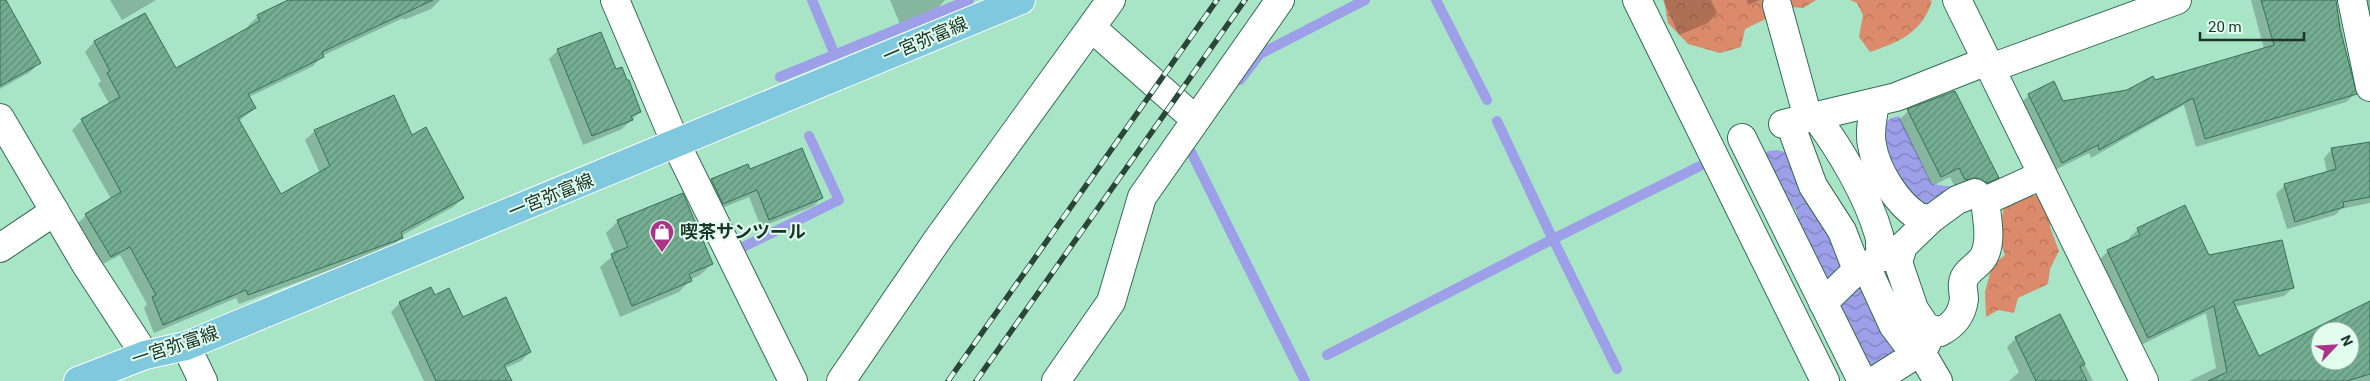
<svg xmlns="http://www.w3.org/2000/svg" width="2370" height="381" font-family="Roboto,'Noto Sans JP',sans-serif">
  <style>
    .forest { fill: url(#forest-crowns) }
    .water { fill: url(#water-waves) }
    .shadow { fill: #0003; fill-rule: evenodd }
    .lines { fill: none; stroke-linecap: round; stroke-linejoin: round }
    .stream { stroke: #9d9fe9; stroke-width: 10 }
    .building { fill: url(#building-hatch); stroke: #387157; fill-rule: evenodd }
    .minor-casing { stroke: #346d53; stroke-width: 30 }
    .major-casing { stroke: #fff; stroke-width: 30 }
    .minor { stroke: #fff; stroke-width: 28 }
    .major { stroke: #7fc8dd; stroke-width: 28 }
    .rail-casing { stroke: #2a4639; stroke-width: 5.5 }
    .rail { stroke: #e0fdee; stroke-width: 4; stroke-dasharray: 11; stroke-linecap: butt }
    .labels { text-anchor: middle; stroke-width: 4; stroke-linejoin: round; paint-order: stroke }
    .street-label { font-size: 18px; fill: #1b3328; stroke: #e0fdee }
    .poi-label { font-size: 18px; font-weight: bold; fill: #1b3328; stroke: #e0fdee; text-anchor: start }
  </style>
  <defs>
    <pattern id="forest-crowns" width="20" height="18" patternUnits="userSpaceOnUse" patternTransform="scale(1.25)"><rect width="20" height="18" fill="#db8b6b"/><path d="M2 6a3 3 0 1 1 6 0M12 15a3 3 0 1 1 6 0" fill="none" stroke="#b17258"/></pattern>
    <pattern id="water-waves" width="16" height="10" patternUnits="userSpaceOnUse" patternTransform="scale(1.25)"><rect width="16" height="10" fill="#9d9fe9"/><path d="M0 5q4-4 8 0t8 0" fill="none" stroke="#7f82bd"/></pattern>
    <pattern id="building-hatch" width="6" height="6" patternUnits="userSpaceOnUse" patternTransform="scale(1.25)"><rect width="6" height="6" fill="#74ae92"/><path d="M-1 1l2-2M0 6l6-6M5 7l2-2" fill="none" stroke="#5e8e77"/></pattern>
  </defs>
  <rect width="100%" height="100%" fill="#a8e4c6"/>
  <path class="forest" d="M 1664,0 L 1816,0 L 1803,8 L 1790,7 L 1745,29 L 1741,47 L 1720,53 L 1688,44 L 1668,23 Z
    M 1850,0 L 1930,0 L 1932,1 C 1922,33 1899,42 1870,52 L 1859,37 L 1863,15 L 1857,3 Z
    M 2017,194 L 2036,195 L 2050,216 L 2050,227 L 2059,251 L 2050,269 L 2048,284 L 2018,298 L 2014,313 L 1998,310 L 1986,317 L 1985,292 L 1992,266 L 2005,255 L 1999,238 L 2005,200 Z"/>
  <path class="water" d="M 1899,116 L 1932,184 L 1955,187 L 1932,205 L 1914,206 C 1908,194 1881,154 1880,144 C 1879,129 1885,118 1899,116 Z
    M 1777,150 L 1789,153 L 1847,264 L 1836,279 L 1822,283 L 1798,233 L 1797,213 L 1794,207 L 1786,201 L 1762,156 L 1768,151 Z
    M 1863,277 L 1902,356 L 1873,372 L 1837,306 Z"/>
  <path class="shadow" d="M 0,0 L 5,0 L 39,63 L 30,72 L 0,89 Z
    M 110,0 L 156,0 L 122,20 Z
    M 291,0 L 440,0 L 431,9 L 404,20 L 403,18 L 322,56 L 313,66 L 249,97 L 255,108 L 239,121 L 280,195 L 320,173 L 305,140 L 315,131 L 412,136 L 463,198 L 453,207 L 401,236 L 401,238 L 392,247 L 239,304 L 236,298 L 154,333 L 144,308 L 147,304 L 120,255 L 101,265 L 77,224 L 86,215 L 111,199 L 72,130 L 82,120 L 110,105 L 98,84 L 101,81 L 85,52 L 94,42 L 145,14 L 176,69 L 249,28 L 248,26 L 258,16 Z
    M 890,0 L 945,0 L 938,8 L 900,24 Z
    M 1663,0 L 1711,0 L 1717,13 L 1708,23 L 1679,35 Z
    M 1747,0 L 1760,0 L 1748,5 Z
    M 2251,0 L 2336,0 L 2355,94 L 2346,102 L 2196,147 L 2184,105 L 2091,158 L 2089,153 L 2053,171 L 2020,104 L 2029,95 L 2062,102 L 2128,92 L 2154,81 L 2264,49 Z
    M 2356,0 L 2370,0 L 2370,53 Z
    M 558,50 L 615,71 L 640,112 L 622,129 L 583,145 L 549,59 Z
    M 1954,92 L 1997,177 L 1988,187 L 1956,189 L 1950,177 L 1932,186 L 1899,120 L 1908,111 Z
    M 2370,143 L 2370,203 L 2341,209 L 2335,215 L 2287,229 L 2276,194 L 2284,186 L 2327,173 L 2324,158 L 2332,149 Z
    M 748,165 L 750,170 L 821,198 L 814,206 L 761,227 L 749,197 L 715,211 L 704,188 L 712,180 Z
    M 618,221 L 712,264 L 700,275 L 690,280 L 679,292 L 620,317 L 600,267 L 615,254 L 606,233 Z
    M 2138,229 L 2293,288 L 2284,296 L 2234,307 L 2258,358 L 2366,304 L 2370,320 L 2370,381 L 2189,381 L 2216,368 L 2206,313 L 2139,346 L 2099,260 L 2108,251 L 2131,241 L 2129,238 ZM 2320,331 L 2350,331 L 2350,361 L 2320,361 Z
    M 434,296 L 462,319 L 530,352 L 521,361 L 505,368 L 511,381 L 424,381 L 391,312 L 400,303 Z
    M 2060,316 L 2093,381 L 2009,381 L 2019,372 L 2007,347 L 2016,338 Z"/>
  <g class="lines">
    <path class="stream" d="M 812,0 L 835,55
      M 1436,0 L 1487,100
      M 780,77 L 969,0
      M 1240,80 L 1260,54 L 1365,0
      M 1497,121 L 1548,229 L 1617,369
      M 1190,150 L 1305,381
      M 743,257 L 739,249 L 839,200 L 809,136
      M 1327,355 L 1553,239 L 1704,164"/>
  </g>
  <path class="building" d="M 0,0 L 6,0 L 41,63 L 0,86 Z
    M 288,0 L 433,0 L 322,52 L 324,57 L 248,94 L 256,108 L 238,118 L 281,194 L 330,166 L 314,130 L 394,95 L 412,135 L 426,127 L 464,198 L 401,232 L 403,238 L 248,295 L 246,290 L 163,325 L 152,297 L 156,295 L 130,247 L 111,257 L 85,214 L 121,192 L 81,119 L 120,97 L 107,73 L 110,71 L 94,41 L 145,13 L 176,68 L 260,21 L 257,15 Z
    M 2261,0 L 2336,0 L 2340,29 L 2357,94 L 2205,139 L 2193,98 L 2099,150 L 2098,145 L 2062,163 L 2028,94 L 2054,81 L 2063,101 L 2127,90 L 2153,76 L 2155,80 L 2274,45 Z
    M 601,32 L 616,69 L 622,67 L 627,80 L 629,80 L 641,112 L 631,116 L 633,120 L 592,136 L 557,49 Z
    M 1955,91 L 1999,178 L 1987,183 L 1977,178 L 1965,180 L 1959,168 L 1941,177 L 1907,109 Z
    M 2370,142 L 2370,197 L 2343,202 L 2344,207 L 2295,222 L 2284,184 L 2336,169 L 2331,148 Z
    M 802,148 L 823,198 L 769,220 L 757,190 L 723,204 L 711,179 L 748,164 L 750,169 Z
    M 683,193 L 713,264 L 689,274 L 692,281 L 632,306 L 611,254 L 628,247 L 617,220 Z
    M 2185,205 L 2209,255 L 2282,240 L 2294,288 L 2233,301 L 2259,356 L 2370,301 L 2370,374 L 2347,381 L 2208,381 L 2227,372 L 2214,306 L 2148,338 L 2107,250 L 2140,235 L 2137,228 ZM 2320,331 L 2350,331 L 2350,361 L 2320,361 Z
    M 431,287 L 435,295 L 449,288 L 463,317 L 506,297 L 531,352 L 504,365 L 512,381 L 436,381 L 399,302 Z
    M 2060,314 L 2085,364 L 2080,367 L 2087,381 L 2036,381 L 2015,337 Z"/>
  <g class="lines">
    <defs>
      <path id="minor" d="M 615,0 L 676,144 L 793,381
        M 1637,0 L 1825,381
        M 1957,0 L 2144,381
        M 2352,0 L 2370,87
        M 1777,5 L 1808,118
        M 1092,28 L 1196,120
        M 1991,68 L 2177,0
        M 1875,103 C 1873,116 1869,132 1872,145 C 1876,170 1896,202 1917,216 C 1921,218 1926,218 1931,219
        M 1816,117 C 1840,149 1868,196 1879,235 C 1881,242 1880,251 1880,258
        M 0,118 L 85,263 L 145,355
        M 1792,122 L 1795,137 L 1813,186 L 1842,231 L 1857,270
        M 1783,124 L 1896,97 L 1987,61
        M 1742,138 L 1862,381
        M 1975,193 L 1985,201 C 1987,218 1992,241 1984,256 C 1979,266 1964,271 1963,283 C 1962,288 1964,294 1964,299 C 1962,315 1954,325 1940,332 L 1926,327 L 1914,309 L 1898,262 L 1903,246 L 1931,219 L 1957,200 Z
        M 1985,201 L 2042,175
        M 0,248 L 55,211
        M 1866,266 L 1893,325 L 1905,341 L 1925,359 L 1938,381
        M 1823,303 L 1857,270 L 1874,262
        M 186,346 L 203,381
        M 841,381 L 938,239 L 1111,0
        M 1056,381 L 1111,302 L 1142,197 L 1280,0
        M 1874,381 L 1918,353 L 1924,348 L 1928,340"/>
      <path id="major" d="M 78,381 L 145,355 L 186,346 L 1021,0"/>
    </defs>
    <use href="#minor" class="minor-casing"/>
    <use href="#major" class="major-casing"/>
    <use href="#minor" class="minor"/>
    <use href="#major" class="major"/>
    <defs>
      <path id="rail" d="M 948,381 L 1217,0
        M 976,381 L 1245,0"/>
    </defs>
    <use href="#rail" class="rail-casing"/>
    <use href="#rail" class="rail"/>
  </g>
  <defs>
    <symbol id="shop-pin" viewBox="-11 -11 22 30"><path d="M0 17L-7.5 6A9.5 9.5 0 1 1 7.5 6Z" fill="#ac3388" stroke="#e0fdee"/><path d="M-5-2.5h2.3a2.7 3.5 0 0 1 5.4 0H5L5.5 6h-11ZM-1.5-2.5h3a1.5 2.3 0 0 0-3 0Z" fill="#fff"/></symbol>
  </defs>
  <g fill-rule="evenodd">
    <use href="#shop-pin" x="648" y="218" width="28" height="38"/>
  </g>
  <g class="labels">
    <g class="street-label">
      <text transform="translate(925 40) rotate(-23)" y="6">一宮弥富線</text>
      <text transform="translate(551 196) rotate(-22)" y="6">一宮弥富線</text>
      <text transform="translate(175 346) rotate(-18)" y="6">一宮弥富線</text>
    </g>
    <g class="poi-label">
      <text x="680" y="238">喫茶サンツール</text>
    </g>
  </g>
  <g transform="translate(2335 346) rotate(65)"><circle r="24" fill="#e0fdee" stroke="#91ac9f"/>
  <path d="M0-4L9 19L0 12L-9 19Z" fill="#ac3388"/>
  <text y="-8" font-size="14" font-weight="bold" text-anchor="middle" fill="#1b3328">N</text>
  </g>
  <path d="M2200 32v8h104v-8" fill="none" stroke="#1b3328" stroke-width="2.5"/>
  <text x="2208" y="32" font-size="15" fill="#1b3328" stroke="#e0fdee" stroke-width="4" paint-order="stroke">20 m</text>
</svg>
